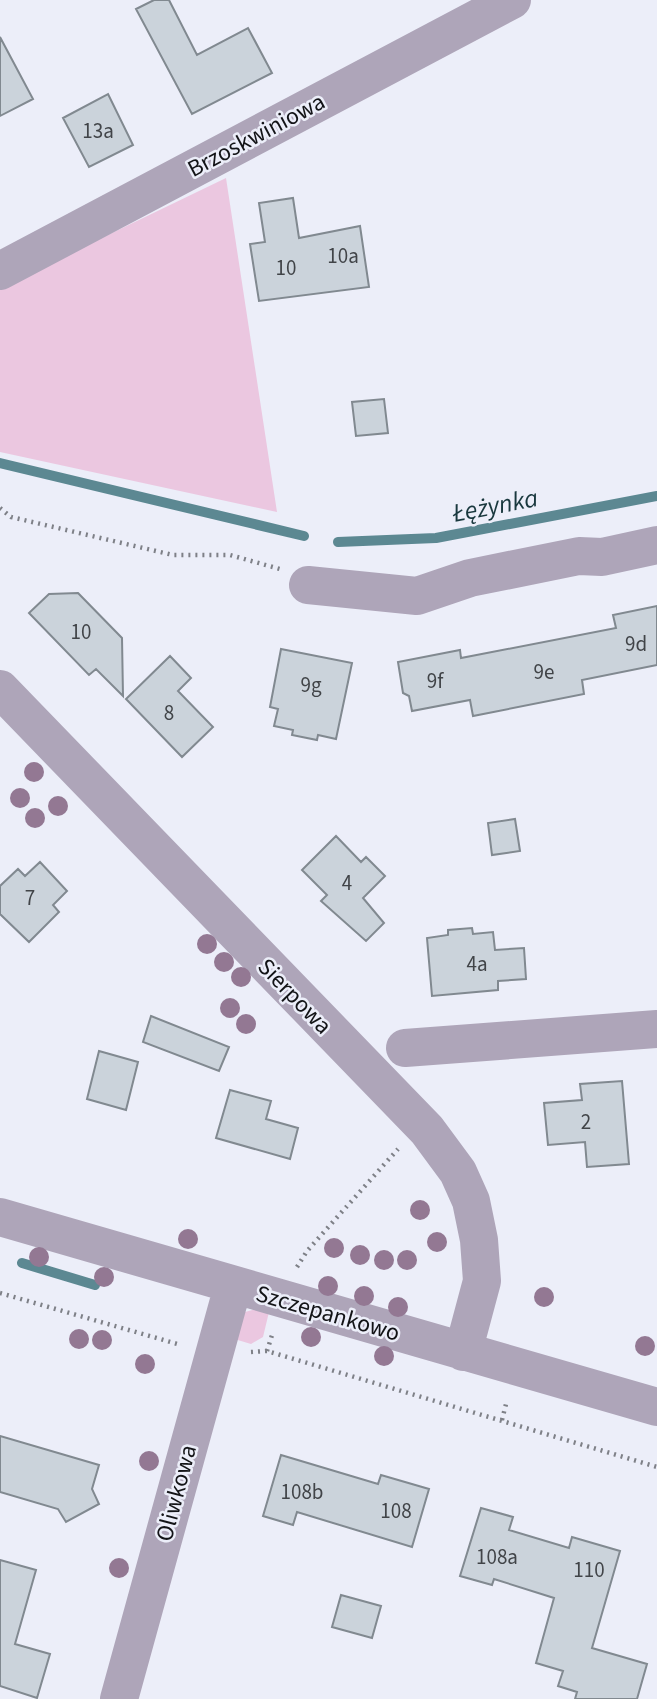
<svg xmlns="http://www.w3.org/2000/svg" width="657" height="1699" font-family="'Source Sans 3',sans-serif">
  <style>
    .green { fill: #ebc7e0 }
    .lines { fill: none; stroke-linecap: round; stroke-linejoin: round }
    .stream { stroke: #5c8892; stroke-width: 10 }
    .building { fill: #cbd3db; stroke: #818990; stroke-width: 2 }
    .path { stroke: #7e8087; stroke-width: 4.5; stroke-dasharray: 2 5; stroke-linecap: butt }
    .minor { stroke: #aea5b9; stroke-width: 38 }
    .tree { fill: #937893 }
    .labels { text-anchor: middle; stroke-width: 5; stroke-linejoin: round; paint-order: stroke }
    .number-label { font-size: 21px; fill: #414448 }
    .street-label { font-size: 24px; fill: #131417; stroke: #eceef9 }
    .water-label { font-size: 26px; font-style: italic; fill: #19383e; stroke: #eceef9 }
  </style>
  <rect width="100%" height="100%" fill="#eceef9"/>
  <path class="green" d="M 226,178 L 277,512 L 0,452 L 0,287 Z
    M 256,1309 L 269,1312 L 263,1337 L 251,1344 L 231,1338 L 245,1312 Z"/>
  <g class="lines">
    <path class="stream" d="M 0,463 L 304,536
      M 338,542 L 436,538 L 657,496
      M 22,1263 L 95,1285"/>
  </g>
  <path class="building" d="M 154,0 L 169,0 L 197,55 L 248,28 L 272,73 L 192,114 L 136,9 Z
    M 0,37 L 33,99 L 0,116 Z
    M 108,94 L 133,145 L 89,167 L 63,118 Z
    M 293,198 L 299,238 L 360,226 L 369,287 L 259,301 L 250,244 L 265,242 L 259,203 Z
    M 384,399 L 388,433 L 356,436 L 352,402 Z
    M 78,593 L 122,638 L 123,696 L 96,669 L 89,675 L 29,613 L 49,594 Z
    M 657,606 L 657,665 L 582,680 L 584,694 L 473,716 L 470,700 L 412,711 L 409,696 L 403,693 L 398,662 L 460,650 L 461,658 L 616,628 L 613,615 Z
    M 281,649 L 352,663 L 336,739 L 318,735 L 317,740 L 292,735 L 293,730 L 274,726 L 278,709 L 270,707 Z
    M 170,656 L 191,678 L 178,691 L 213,727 L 182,757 L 126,699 Z
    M 515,819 L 520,851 L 492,855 L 488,823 Z
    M 336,836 L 361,862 L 366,857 L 385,876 L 363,898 L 384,923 L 366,941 L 321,901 L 327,895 L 302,870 Z
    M 40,862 L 67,891 L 53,905 L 59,912 L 29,942 L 0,914 L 0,886 L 18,869 L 25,876 Z
    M 472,928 L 473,934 L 493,932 L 495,950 L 524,948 L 526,979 L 498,981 L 498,990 L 432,996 L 427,938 L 448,935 L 448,930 Z
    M 151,1016 L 229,1047 L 219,1071 L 143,1042 Z
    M 99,1051 L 138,1062 L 126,1110 L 87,1099 Z
    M 622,1081 L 629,1164 L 587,1167 L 585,1142 L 548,1145 L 544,1103 L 582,1100 L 580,1084 Z
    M 230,1090 L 271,1101 L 266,1119 L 298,1128 L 290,1159 L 216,1138 Z
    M 0,1436 L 99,1465 L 92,1489 L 99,1504 L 66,1522 L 58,1509 L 0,1492 Z
    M 281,1455 L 378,1484 L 381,1475 L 429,1489 L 412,1547 L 297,1512 L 293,1525 L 263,1516 Z
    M 481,1508 L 513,1517 L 509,1530 L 569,1548 L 572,1537 L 620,1551 L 592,1648 L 647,1664 L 637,1699 L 575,1699 L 577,1692 L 558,1686 L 563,1671 L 536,1663 L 554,1598 L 494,1579 L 492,1585 L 460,1576 Z
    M 0,1560 L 36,1570 L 15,1644 L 50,1654 L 37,1698 L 0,1686 Z
    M 341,1595 L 381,1606 L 372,1638 L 332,1627 Z"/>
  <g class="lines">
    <path class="path" d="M 0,508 L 11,517 L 173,555 L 230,555 L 280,569
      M 297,1267 L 307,1251 L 398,1149
      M 0,1293 L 181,1345
      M 267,1351 L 273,1332
      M 251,1352 L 267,1351 L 657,1467
      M 502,1420 L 507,1400"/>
    <path class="minor" d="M 0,271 L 512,0
      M 308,585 L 417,596 L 470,578 L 579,556 L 602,557 L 657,545
      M 0,689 L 427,1130 L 458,1172 L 471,1201 L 479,1240 L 482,1281 L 463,1352
      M 405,1048 L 657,1029
      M 0,1217 L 657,1407
      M 119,1699 L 233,1286"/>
  </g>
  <g class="tree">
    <circle cx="34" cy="772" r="10"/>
    <circle cx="20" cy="798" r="10"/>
    <circle cx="58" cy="806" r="10"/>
    <circle cx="35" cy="818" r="10"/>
    <circle cx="207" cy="944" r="10"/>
    <circle cx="224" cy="962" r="10"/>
    <circle cx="241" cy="977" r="10"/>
    <circle cx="230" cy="1008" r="10"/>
    <circle cx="246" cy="1024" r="10"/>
    <circle cx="420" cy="1210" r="10"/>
    <circle cx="188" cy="1239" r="10"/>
    <circle cx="437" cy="1242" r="10"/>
    <circle cx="334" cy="1248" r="10"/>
    <circle cx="360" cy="1255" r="10"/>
    <circle cx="39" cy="1257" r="10"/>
    <circle cx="384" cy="1260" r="10"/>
    <circle cx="407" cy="1260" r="10"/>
    <circle cx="104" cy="1277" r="10"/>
    <circle cx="328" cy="1286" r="10"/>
    <circle cx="364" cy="1296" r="10"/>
    <circle cx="544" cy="1297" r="10"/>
    <circle cx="398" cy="1307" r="10"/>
    <circle cx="311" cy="1337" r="10"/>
    <circle cx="79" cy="1339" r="10"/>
    <circle cx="102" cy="1340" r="10"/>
    <circle cx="645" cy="1346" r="10"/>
    <circle cx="384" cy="1356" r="10"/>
    <circle cx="145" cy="1364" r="10"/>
    <circle cx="149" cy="1461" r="10"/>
    <circle cx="119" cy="1568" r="10"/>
  </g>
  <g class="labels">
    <g class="number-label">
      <text x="98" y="138">13a</text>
      <text x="343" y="263">10a</text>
      <text x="286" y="275">10</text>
      <text x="81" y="639">10</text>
      <text x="636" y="651">9d</text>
      <text x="544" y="679">9e</text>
      <text x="435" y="688">9f</text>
      <text x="311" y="692">9g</text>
      <text x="169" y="720">8</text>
      <text x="347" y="890">4</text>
      <text x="30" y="905">7</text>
      <text x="477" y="971">4a</text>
      <text x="586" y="1129">2</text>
      <text x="302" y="1499">108b</text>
      <text x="396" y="1518">108</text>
      <text x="497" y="1564">108a</text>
      <text x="589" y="1577">110</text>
    </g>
    <g class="street-label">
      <text transform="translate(256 135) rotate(-28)" y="8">Brzoskwiniowa</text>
      <text transform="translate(295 996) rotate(46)" y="8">Sierpowa</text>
      <text transform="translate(328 1313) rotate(16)" y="8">Szczepankowo</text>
      <text transform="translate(176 1493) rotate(-75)" y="8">Oliwkowa</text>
    </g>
    <g class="water-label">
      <text transform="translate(495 505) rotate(-11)" y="9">Łężynka</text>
    </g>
  </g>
</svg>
